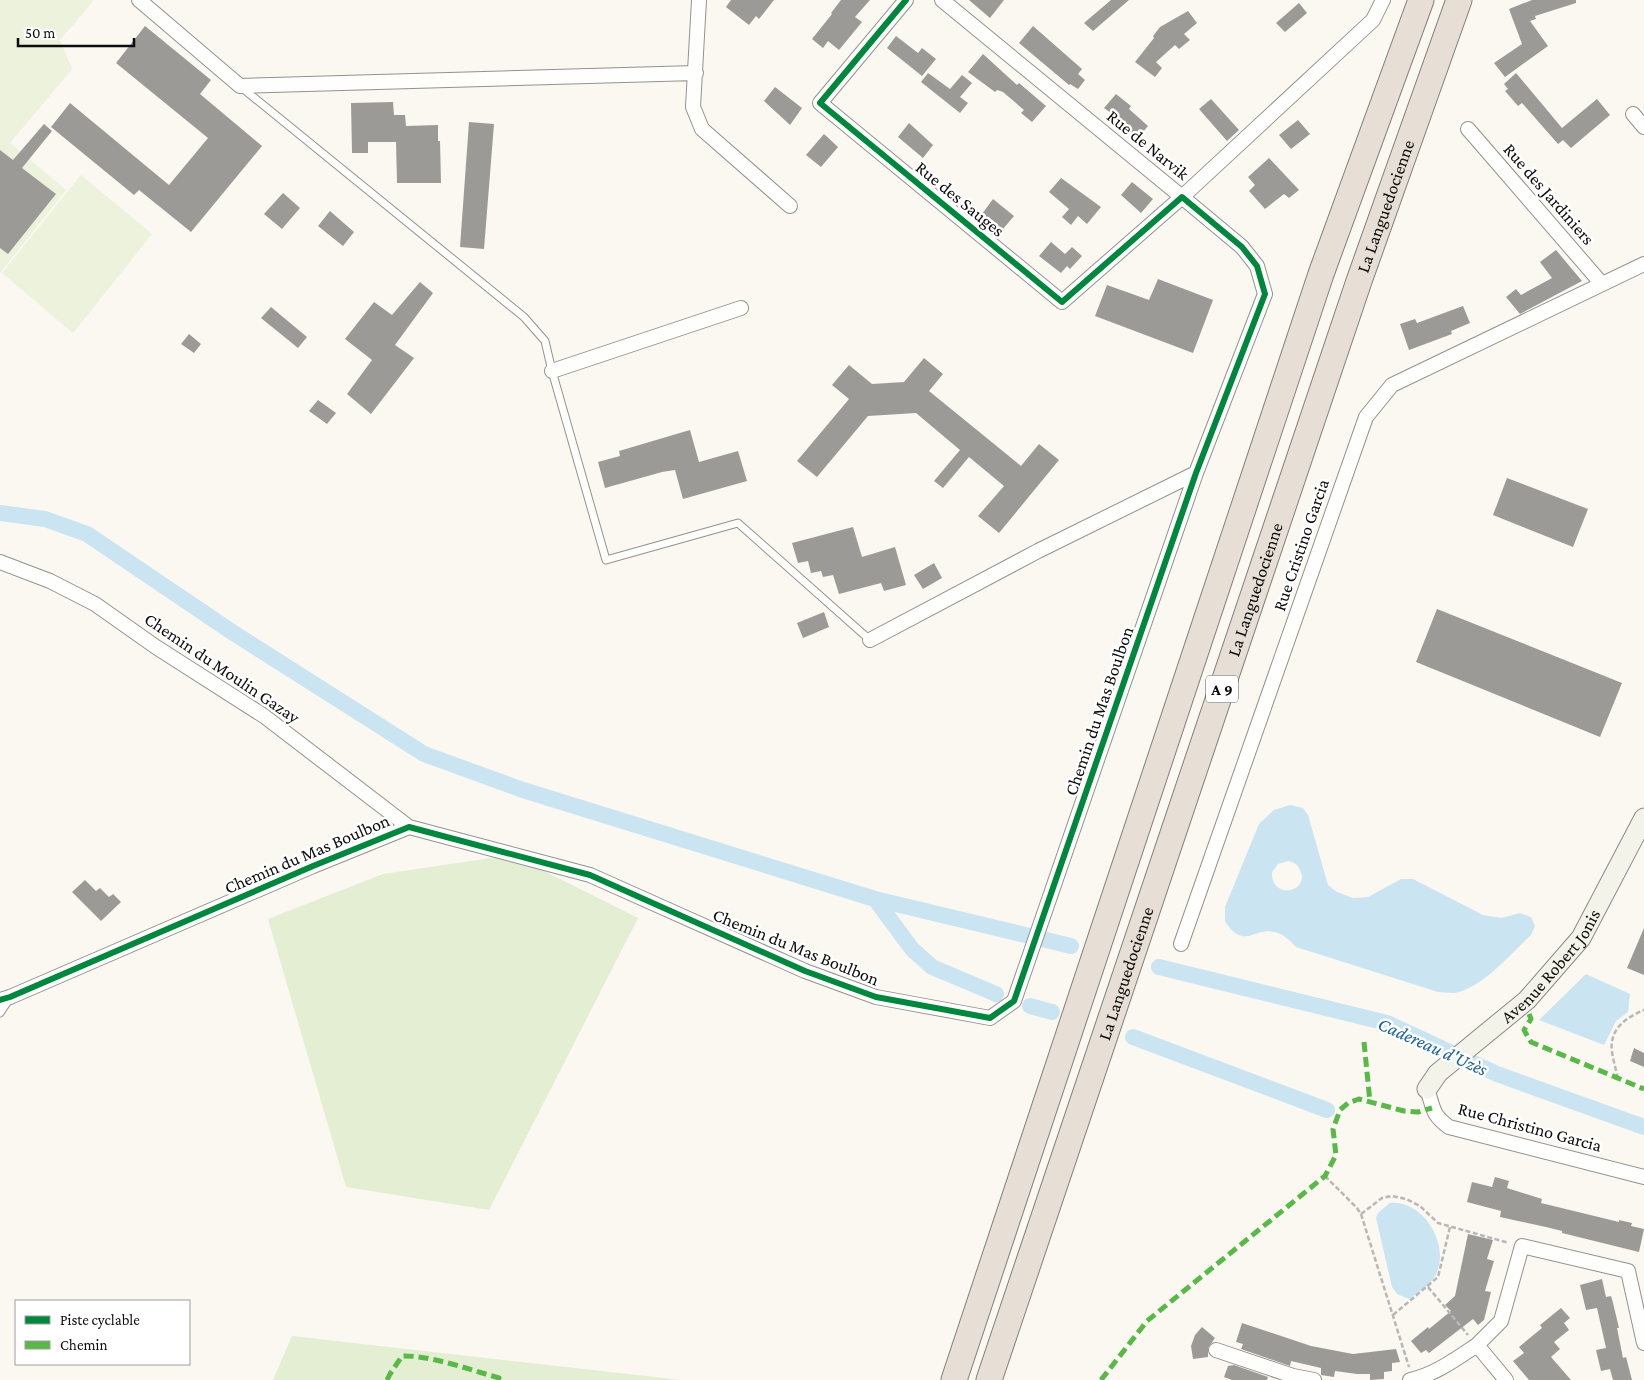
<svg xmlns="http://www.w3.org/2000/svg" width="1644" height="1380" font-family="'Crimson Pro',serif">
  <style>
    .green { fill: #e3eed2 }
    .pitch { fill: #ecf2dc }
    .water { fill: #cae4f2; fill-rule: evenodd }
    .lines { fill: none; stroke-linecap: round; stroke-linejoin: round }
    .canal { stroke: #cae4f2; stroke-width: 16 }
    .building { fill: #9c9a97 }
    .lane-casing { stroke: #93928f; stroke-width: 9 }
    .street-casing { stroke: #93928f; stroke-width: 16 }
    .secondary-casing { stroke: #8a8986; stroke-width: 21 }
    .highway-casing { stroke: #80807c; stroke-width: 27 }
    .path { stroke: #b7b7b6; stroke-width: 2.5; stroke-dasharray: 5 2.5; stroke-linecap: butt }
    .lane { stroke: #fefefd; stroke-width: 7 }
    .street { stroke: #fefefd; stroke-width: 14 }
    .secondary { stroke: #f4f3e9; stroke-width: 19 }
    .highway { stroke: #e7ded6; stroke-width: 25 }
    .quiet { stroke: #58b947; stroke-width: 5; stroke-dasharray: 10 5; stroke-linecap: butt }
    .cycleway-casing { stroke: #fff; stroke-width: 9 }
    .cycleway { stroke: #00873e; stroke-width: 6 }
    .labels { text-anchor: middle; stroke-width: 5; stroke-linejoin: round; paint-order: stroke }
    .shield { fill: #fff; stroke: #555; stroke-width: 1 }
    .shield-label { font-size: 16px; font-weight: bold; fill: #0c0c0c }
    .street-label { font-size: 18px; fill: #0c0c0c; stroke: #fff }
    .water-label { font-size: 19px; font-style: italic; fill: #1d6196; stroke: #fff }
  </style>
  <rect width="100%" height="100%" fill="#faf8f1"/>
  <path class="green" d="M 512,855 L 638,918 L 489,1210 L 346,1187 L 268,919 L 383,874 Z
    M 292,1336 L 681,1380 L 273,1380 Z"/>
  <path class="pitch" d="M 0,0 L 94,0 L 60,40 L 72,69 L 10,143 L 66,190 L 0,273 Z
    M 81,175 L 152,234 L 73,333 L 2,273 Z"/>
  <path class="water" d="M 1290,805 L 1303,808 L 1308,815 L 1328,885 L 1337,892 L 1353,898 L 1368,897 L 1401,879 L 1413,879 L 1483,915 L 1501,918 L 1520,913 L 1531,917 L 1535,926 L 1531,935 C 1510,954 1483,988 1454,993 C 1449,993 1443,992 1438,992 L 1296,947 C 1286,935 1275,928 1258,933 C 1252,935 1245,938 1239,935 C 1233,933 1228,926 1225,921 L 1225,907 L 1259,824 L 1274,810 ZM 1288,861 C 1293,862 1298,864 1300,870 C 1311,891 1271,902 1272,872 L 1278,864 Z
    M 1586,974 L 1630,994 L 1628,1012 L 1616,1021 L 1604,1045 L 1539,1020 Z
    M 1390,1203 C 1423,1200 1449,1243 1437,1272 C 1433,1284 1419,1292 1409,1299 L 1397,1294 L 1392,1287 L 1376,1218 L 1378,1213 Z"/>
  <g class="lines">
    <path class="canal" d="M 0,513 L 45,519 L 87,534 L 232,632 L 424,754 L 523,790 L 875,899 L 1071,946
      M 875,899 L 912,949 L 932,967 L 996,994
      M 1159,967 L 1387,1023 L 1497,1074 L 1644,1127
      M 1030,1006 L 1052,1012
      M 1133,1037 L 1327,1110"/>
  </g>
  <path class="building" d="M 731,0 L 774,0 L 759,19 L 756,16 L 749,25 L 726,7 Z
    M 841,0 L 870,0 L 855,17 L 862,22 L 839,50 L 828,41 L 823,48 L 812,39 L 832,14 L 831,13 Z
    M 969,0 L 1004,0 L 990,18 Z
    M 1111,0 L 1129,0 L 1093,31 L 1084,23 Z
    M 1532,0 L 1576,0 L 1576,3 L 1535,16 L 1536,19 L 1530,21 L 1548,46 L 1505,77 L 1494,63 L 1522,44 L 1509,9 Z
    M 1299,3 L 1307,13 L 1285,32 L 1276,23 Z
    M 1188,11 L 1197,23 L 1184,34 L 1190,40 L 1179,49 L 1175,45 L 1156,62 L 1162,68 L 1155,77 L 1135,62 L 1154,38 L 1153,36 L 1160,27 Z
    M 145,26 L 211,80 L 200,94 L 262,146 L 191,232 L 139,190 L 134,195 L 51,127 L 70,103 L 169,185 L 208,138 L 116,63 Z
    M 1033,26 L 1082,69 L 1078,74 L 1085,80 L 1078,89 L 1070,84 L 1069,85 L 1019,43 Z
    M 896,36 L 918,53 L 922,48 L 936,59 L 922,76 L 887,48 Z
    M 983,54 L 1017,85 L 1019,83 L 1046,106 L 1032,122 L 1021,113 L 1024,110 L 1003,92 L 997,90 L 995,92 L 968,72 Z
    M 928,73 L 950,89 L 962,75 L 972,83 L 960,97 L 968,103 L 960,113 L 921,82 Z
    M 1516,73 L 1562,128 L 1597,99 L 1610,115 L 1571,148 L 1563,140 L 1558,144 L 1522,103 L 1518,106 L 1505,91 L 1508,89 L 1504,84 Z
    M 775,87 L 802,108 L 790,125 L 764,101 Z
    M 1116,94 L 1131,106 L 1129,109 L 1148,126 L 1137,139 L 1109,116 L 1111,113 L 1104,108 Z
    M 1211,99 L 1239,130 L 1227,141 L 1199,109 Z
    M 393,102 L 394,115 L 405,115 L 406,126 L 438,125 L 438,141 L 440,141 L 441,183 L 397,183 L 396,142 L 368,142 L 368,153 L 352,153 L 351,103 Z
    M 1298,120 L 1310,134 L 1291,149 L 1279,135 Z
    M 469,122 L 494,124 L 484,249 L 460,247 Z
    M 909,123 L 933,145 L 923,158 L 898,137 Z
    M 44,124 L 52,131 L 22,168 L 56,194 L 8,254 L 0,248 L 0,150 L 13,160 Z
    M 824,134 L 838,147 L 821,167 L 806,155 Z
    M 1269,158 L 1299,190 L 1289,198 L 1284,194 L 1265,209 L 1249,191 L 1255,185 L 1248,177 Z
    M 1061,178 L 1101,207 L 1087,224 L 1078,216 L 1071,225 L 1062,217 L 1069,209 L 1049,192 Z
    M 1132,182 L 1153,199 L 1141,213 L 1121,195 Z
    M 283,193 L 300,208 L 282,229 L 264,214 Z
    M 993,199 L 1014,216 L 1003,229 L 996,224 L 995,225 L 982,214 Z
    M 330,211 L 354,232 L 343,246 L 318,226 Z
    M 1051,242 L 1065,254 L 1072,247 L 1082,256 L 1070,269 L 1067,266 L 1061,273 L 1039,256 Z
    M 1556,250 L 1582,281 L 1520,314 L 1506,297 L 1516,289 L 1521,295 L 1552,278 L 1540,262 Z
    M 1158,279 L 1213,300 L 1193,353 L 1095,316 L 1107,285 L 1149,300 Z
    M 420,282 L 433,293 L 395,345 L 414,358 L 371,414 L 347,394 L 372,360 L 345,339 L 374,302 L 392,315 Z
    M 1463,306 L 1470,323 L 1451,331 L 1452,334 L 1409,350 L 1400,324 L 1415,319 L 1417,323 Z
    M 271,307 L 307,337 L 298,348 L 261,318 Z
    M 189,334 L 201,344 L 194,353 L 181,344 Z
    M 924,358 L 943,374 L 929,391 L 1021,466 L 1039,444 L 1059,460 L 999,533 L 978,516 L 1004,486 L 969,457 L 943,488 L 934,481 L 960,450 L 916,413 L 868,416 L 817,477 L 797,461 L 849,399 L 832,385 L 849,365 L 872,384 L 904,382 Z
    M 318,400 L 336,413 L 327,424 L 309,411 Z
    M 690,430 L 699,462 L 738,451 L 747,481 L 683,499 L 675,470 L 662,472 L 605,488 L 598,462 L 620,456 L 619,451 Z
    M 1507,478 L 1588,509 L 1573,547 L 1493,515 Z
    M 853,527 L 862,557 L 895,547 L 906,585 L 884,591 L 881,583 L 839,594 L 833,575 L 823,577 L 821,571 L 811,573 L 808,561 L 798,563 L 792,543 Z
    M 934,563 L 942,578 L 923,589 L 914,575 Z
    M 1437,609 L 1622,683 L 1600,737 L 1416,662 Z
    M 824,612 L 829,627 L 803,638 L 797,623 Z
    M 85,880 L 96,891 L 100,888 L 109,897 L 113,894 L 121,902 L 101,921 L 72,892 Z
    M 1644,928 L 1644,975 L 1627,968 Z
    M 1634,1048 L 1644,1053 L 1644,1067 L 1630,1061 Z
    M 1495,1177 L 1509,1181 L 1507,1188 L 1542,1199 L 1541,1203 L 1619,1222 L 1619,1220 L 1632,1223 L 1631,1226 L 1644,1229 L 1639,1252 L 1562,1233 L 1562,1231 L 1546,1227 L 1500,1217 L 1501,1211 L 1467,1202 L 1472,1182 L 1492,1187 Z
    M 1468,1234 L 1493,1240 L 1487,1259 L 1494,1261 L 1485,1291 L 1491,1292 L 1484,1320 L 1478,1325 L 1473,1319 L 1429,1353 L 1426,1350 L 1421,1353 L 1411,1341 L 1428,1327 L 1429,1329 L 1451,1311 L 1445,1305 L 1455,1296 Z
    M 1602,1279 L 1606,1297 L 1611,1296 L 1613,1303 L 1619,1328 L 1617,1328 L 1623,1358 L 1626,1357 L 1632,1380 L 1613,1380 L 1610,1369 L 1601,1371 L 1596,1350 L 1606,1348 L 1597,1308 L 1586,1310 L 1580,1285 Z
    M 1561,1308 L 1570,1318 L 1564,1323 L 1569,1330 L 1554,1342 L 1560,1349 L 1551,1357 L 1571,1380 L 1529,1380 L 1513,1361 L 1524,1353 L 1519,1347 L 1542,1328 L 1540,1325 Z
    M 1242,1323 L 1311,1346 L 1353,1354 L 1396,1349 L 1400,1362 L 1392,1363 L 1392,1371 L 1384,1372 L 1384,1379 L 1370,1380 L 1370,1374 L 1357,1374 L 1335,1371 L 1334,1377 L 1321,1375 L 1321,1368 L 1291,1361 L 1290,1366 L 1241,1349 L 1243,1344 L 1236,1342 Z
    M 1202,1327 L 1215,1338 L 1208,1348 L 1208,1357 L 1193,1359 L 1191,1346 L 1195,1335 Z
    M 1234,1365 L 1268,1377 L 1267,1380 L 1232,1380 L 1224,1377 L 1228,1366 Z"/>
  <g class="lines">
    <defs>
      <path id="lane" d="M 241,87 L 524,317 L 545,341 L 552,371 L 606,560 L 738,523 L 870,640
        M 0,1013 L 10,998"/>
      <path id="street" d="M 139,0 L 240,86 L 696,73
        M 699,0 L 693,107 L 702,129 L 790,206
        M 942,0 L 1182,197 L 1373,20 L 1383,0
        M 1633,114 L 1644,127
        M 1468,129 L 1602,284
        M 552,371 L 741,308
        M 0,562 L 50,581 L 95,604 L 156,647 L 264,716 L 409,827
        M 870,640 L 1038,551 L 1196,473
        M 1181,944 L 1366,417 L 1392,385 L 1644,264
        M 0,1000 L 10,997 L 313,866 L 409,827 L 590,875 L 805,971 L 876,997 L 990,1018 L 1014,1001 L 1196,473 L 1265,294 L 1257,266 L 1242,247 L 1182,197 L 1062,302 L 820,103 L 906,0
        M 1427,1089 C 1434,1108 1431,1114 1449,1127 L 1644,1177
        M 1216,1350 L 1293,1376 L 1314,1380
        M 1410,1380 C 1434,1375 1456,1359 1477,1345
        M 1506,1380 L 1477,1345 L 1501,1321 L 1522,1246 L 1628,1271 L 1644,1343"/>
      <g id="secondary">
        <path id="s1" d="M 1427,1089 L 1438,1073 L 1527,1000 L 1581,938 L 1644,818"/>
      </g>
      <g id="highway">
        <path d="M 954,1380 L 1321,274 L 1421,0"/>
        <path id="s2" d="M 989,1380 L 1359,281 L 1459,0"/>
      </g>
    </defs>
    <use href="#lane" class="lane-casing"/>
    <use href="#street" class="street-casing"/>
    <use href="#secondary" class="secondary-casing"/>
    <use href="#highway" class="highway-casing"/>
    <path class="path" d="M 1618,1078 C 1616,1069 1610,1051 1612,1042 C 1614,1025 1630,1016 1644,1010
      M 1325,1176 L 1357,1208 L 1361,1214 L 1409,1367
      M 1361,1214 L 1382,1198 L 1392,1196 L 1406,1199 L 1420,1206 L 1438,1223 L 1509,1243
      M 1428,1287 L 1468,1335
      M 1393,1315 L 1438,1277 L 1450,1227"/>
    <use href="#lane" class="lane"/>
    <use href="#street" class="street"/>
    <use href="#secondary" class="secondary"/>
    <use href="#highway" class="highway"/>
    <path class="quiet" d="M 1529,1014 L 1531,1019 L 1524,1030 L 1531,1042 L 1644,1089
      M 1364,1042 L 1370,1102
      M 387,1380 L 390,1374 L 402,1356 C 430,1355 471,1370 499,1378 L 498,1380
      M 1101,1380 L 1147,1321 L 1325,1176 L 1336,1155 L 1333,1129 L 1340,1110 L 1348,1103 L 1359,1099 L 1404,1111 L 1418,1112 L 1432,1108"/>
    <defs>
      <path id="cycleway" d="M 0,1000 L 10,997 L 313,866 L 409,827 L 590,875 L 805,971 L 876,997 L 990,1018 L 1014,1001 L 1196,473 L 1265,294 L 1257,266 L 1242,247 L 1182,197 L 1062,302 L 820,103 L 906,0"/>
    </defs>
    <use href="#cycleway" class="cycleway-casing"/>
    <use href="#cycleway" class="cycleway"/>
  </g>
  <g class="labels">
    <rect class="shield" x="1206" y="675.5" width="32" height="27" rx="4"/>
    <g class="shield-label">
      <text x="1222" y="695">A 9</text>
    </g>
    <g class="street-label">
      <text transform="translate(1148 145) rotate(39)" y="6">Rue de Narvik</text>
      <text transform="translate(1549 194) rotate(49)" y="6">Rue des Jardiniers</text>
      <text transform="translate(960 199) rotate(39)" y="6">Rue des Sauges</text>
      <text dy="6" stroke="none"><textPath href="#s2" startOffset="1239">La Languedocienne</textPath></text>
      <text transform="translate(1301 545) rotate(-71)" y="6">Rue Cristino Garcia</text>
      <text dy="6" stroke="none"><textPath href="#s2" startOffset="834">La Languedocienne</textPath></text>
      <text transform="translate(222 668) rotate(34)" y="6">Chemin du Moulin Gazay</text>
      <text transform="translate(1099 711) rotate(-71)" y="6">Chemin du Mas Boulbon</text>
      <text transform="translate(307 854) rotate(-23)" y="6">Chemin du Mas Boulbon</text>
      <text transform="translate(796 947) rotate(22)" y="6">Chemin du Mas Boulbon</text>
      <text dy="6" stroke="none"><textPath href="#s1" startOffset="176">Avenue Robert Jonis</textPath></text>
      <text dy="6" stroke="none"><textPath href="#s2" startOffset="429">La Languedocienne</textPath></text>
      <text transform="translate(1530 1127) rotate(15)" y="6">Rue Christino Garcia</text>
    </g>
    <g class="water-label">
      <text transform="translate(1433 1046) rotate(24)" y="7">Cadereau d'Uzès</text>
    </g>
  </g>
  <rect x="15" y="1300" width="175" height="65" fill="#ffffff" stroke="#9e9e9e"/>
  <rect x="25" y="1316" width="25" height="8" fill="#00873e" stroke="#9e9e9e"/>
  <text x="60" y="1325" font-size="15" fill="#0c0c0c">Piste cyclable</text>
  <rect x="25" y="1341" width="25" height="8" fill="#58b947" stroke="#9e9e9e"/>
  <text x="60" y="1350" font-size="15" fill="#0c0c0c">Chemin</text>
  <path d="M18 38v8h116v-8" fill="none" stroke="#0c0c0c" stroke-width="2.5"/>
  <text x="25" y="38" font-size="15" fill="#0c0c0c" stroke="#ffffff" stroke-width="4" paint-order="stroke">50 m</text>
</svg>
